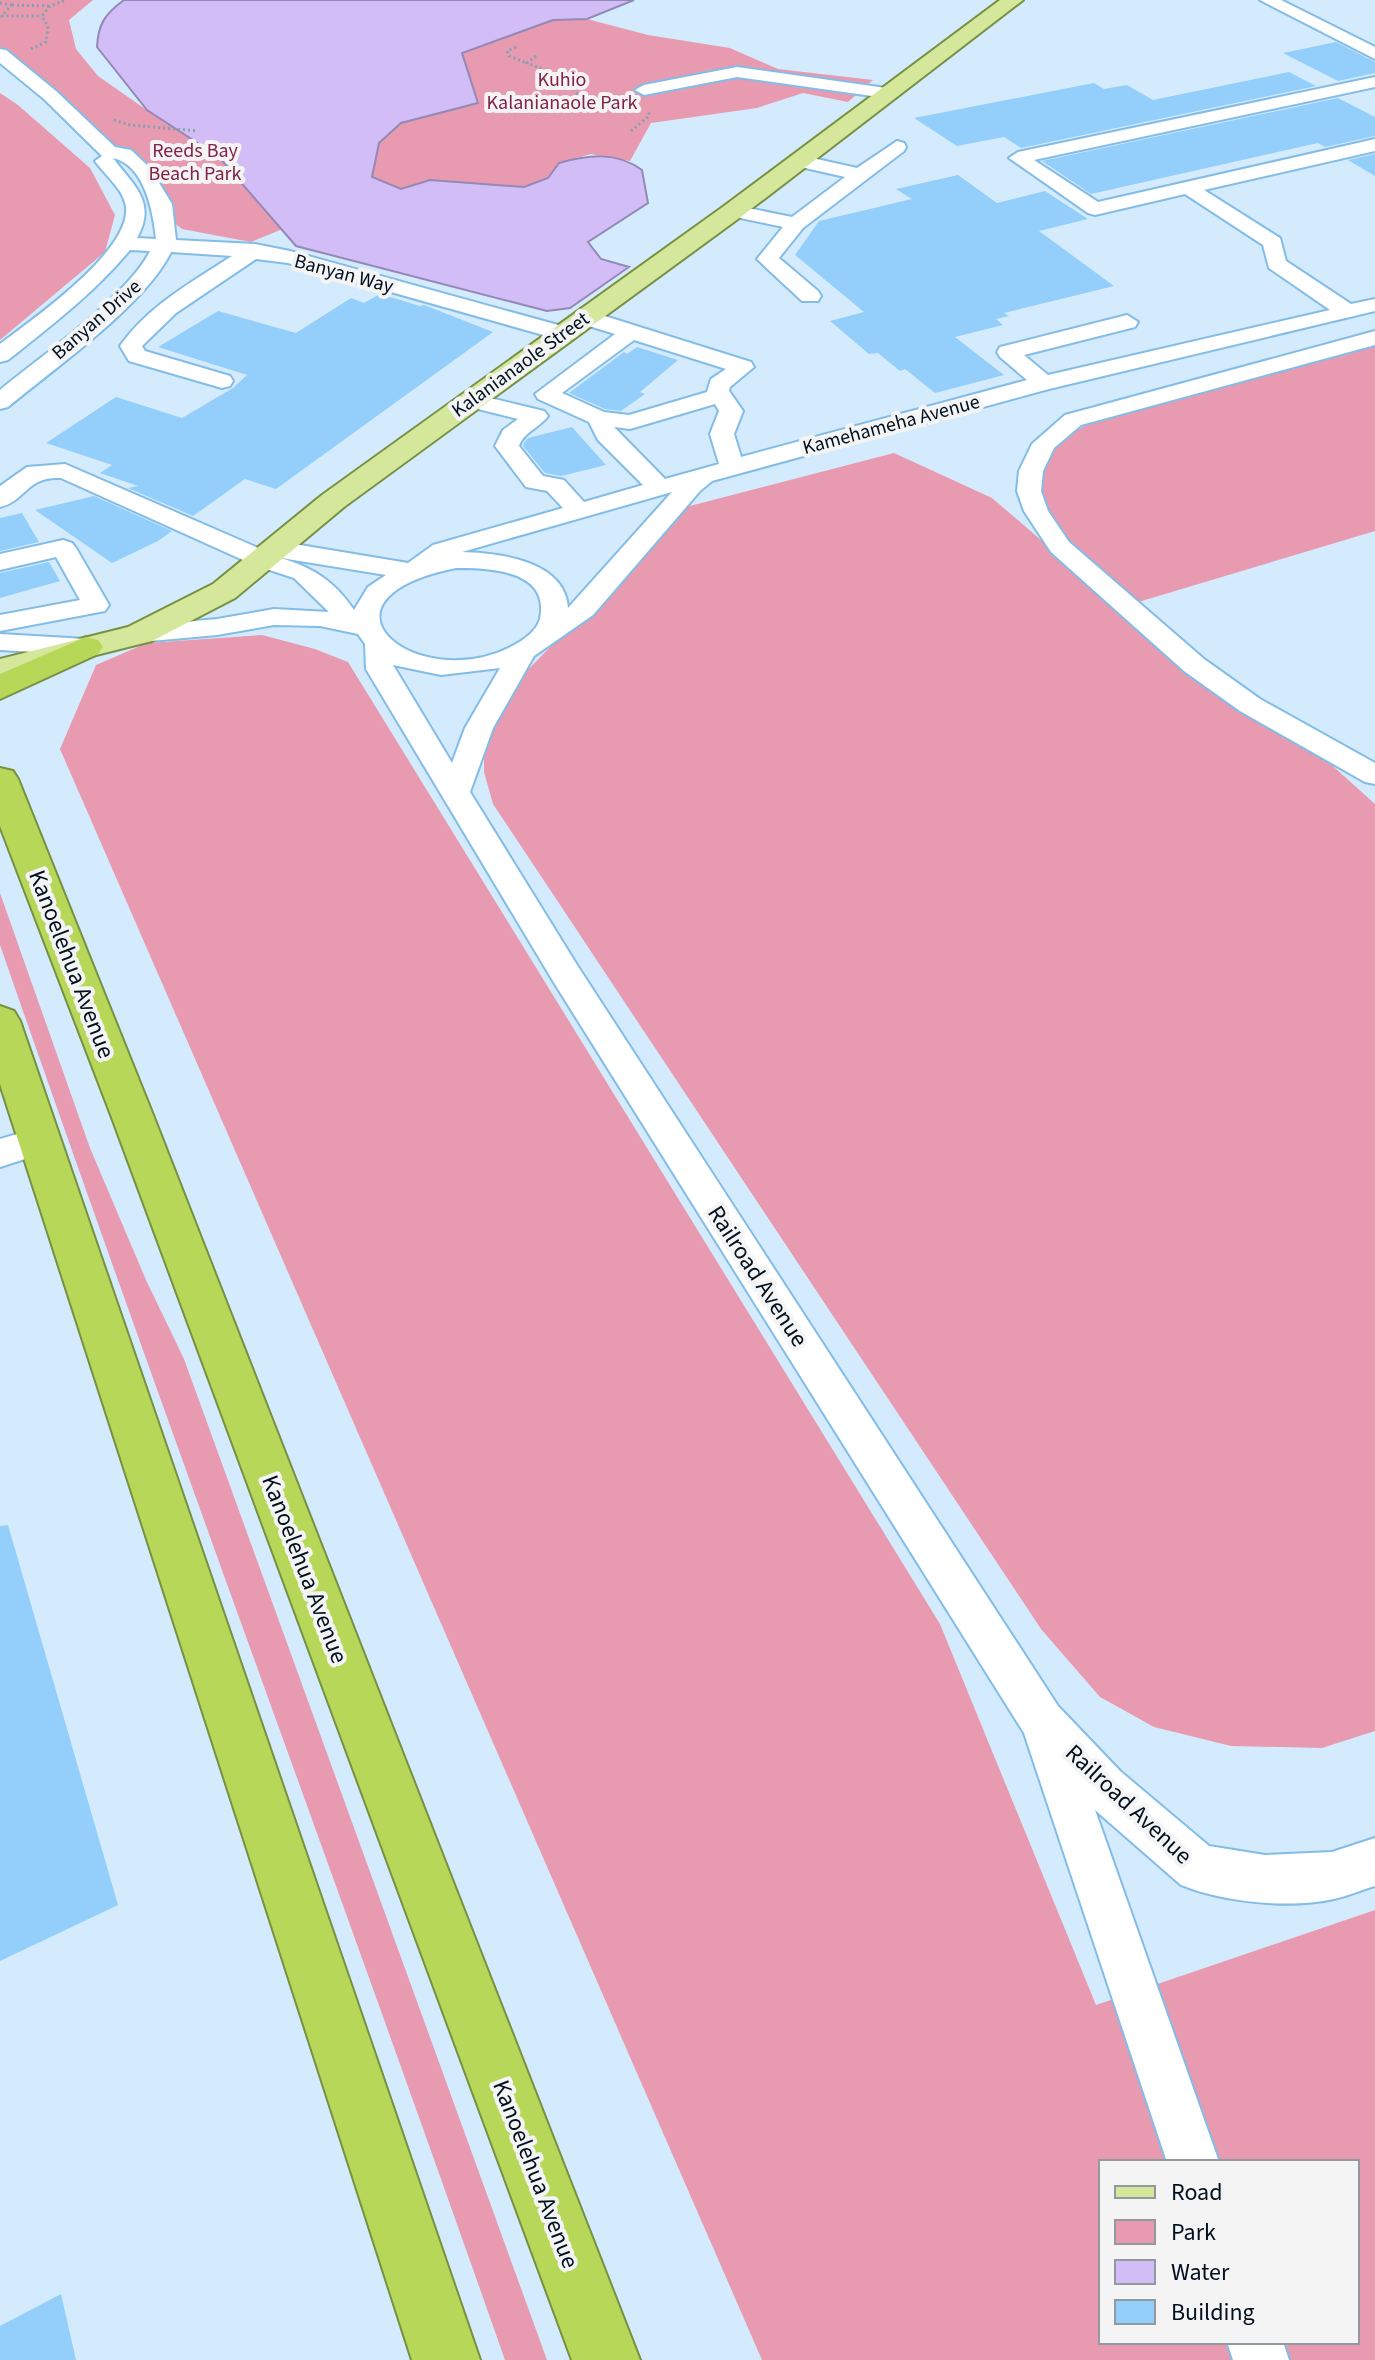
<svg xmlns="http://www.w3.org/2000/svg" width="1375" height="2360" font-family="'Source Sans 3',sans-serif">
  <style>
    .green { fill: #e89bb0; fill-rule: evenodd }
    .water { fill: #d2bdf6; stroke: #9389b6; stroke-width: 2 }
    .building { fill: #94cefa }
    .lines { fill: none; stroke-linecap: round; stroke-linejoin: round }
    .minor-casing { stroke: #83bce7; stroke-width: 4 }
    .major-casing { stroke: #779144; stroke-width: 4 }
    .highway-casing { stroke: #779144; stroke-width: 4 }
    .path { stroke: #899eaf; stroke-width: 3; stroke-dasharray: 2 3; stroke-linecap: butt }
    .minor { fill: #fff; fill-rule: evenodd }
    .major { fill: #d4e79b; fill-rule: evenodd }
    .highway { fill: #b7d758; fill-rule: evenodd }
    .labels { text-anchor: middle; stroke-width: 8; stroke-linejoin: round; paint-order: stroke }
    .far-park-label { font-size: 20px; fill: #812246; stroke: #f4f4f4 }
    .far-street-label { font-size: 20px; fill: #00101f; stroke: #f4f4f4 }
    .street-label { font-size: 24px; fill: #00101f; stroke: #f4f4f4 }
  </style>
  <rect width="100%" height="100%" fill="#d4ebfd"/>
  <path class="green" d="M 0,0 L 93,0 L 69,20 L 76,49 L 98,76 L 151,113 L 218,113 L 290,226 L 251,242 L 182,229 L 165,216 L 152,182 L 0,56 Z
    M 587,19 L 648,35 L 730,48 L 778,69 L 873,80 L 848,102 L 803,93 L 757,108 L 651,123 L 630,161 L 591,154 L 559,163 L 548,178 L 524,187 L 430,180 L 401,189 L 372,178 L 379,143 L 401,123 L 478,103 L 462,53 L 553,20 Z
    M 0,93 L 18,105 L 90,168 L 115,215 L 105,252 L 0,340 Z
    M 1375,345 L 1375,531 L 1135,603 C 1094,568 997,498 1062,440 C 1072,431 1088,425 1100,418 Z
    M 894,453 L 992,498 L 1055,552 L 1325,759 L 1375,804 L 1375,1731 L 1322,1748 L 1231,1746 L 1154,1727 L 1100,1697 L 1041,1629 L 493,804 L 484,772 L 484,739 L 520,678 L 686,507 Z
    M 262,635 L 315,649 L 348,662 L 940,1624 L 1096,2005 L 1375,1910 L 1375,2360 L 762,2360 L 60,749 L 96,665 L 147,643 ZM 1101,2162 L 1357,2162 L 1357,2342 L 1101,2342 Z
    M 0,893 L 90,1148 L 146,1280 L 184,1359 L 547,2360 L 505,2360 C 339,1887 164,1418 0,945 Z"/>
  <path class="water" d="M 124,0 L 634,0 L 587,19 L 553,20 L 462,53 L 478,103 L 401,123 L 379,143 L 372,177 L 401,189 L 430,180 L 524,187 L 548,178 L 559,163 C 588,155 616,151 642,170 L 648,203 L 588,242 L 601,259 L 629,267 L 570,308 L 547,311 L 296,246 L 219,157 L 147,110 L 97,47 C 98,24 105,14 124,0 Z"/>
  <path class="building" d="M 1336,42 L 1375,62 L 1375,73 L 1338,81 L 1283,53 Z
    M 1289,72 L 1316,86 L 1021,148 L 1004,137 L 957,146 L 914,118 L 1094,83 L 1104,89 L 1127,85 L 1153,100 Z
    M 1338,98 L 1375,117 L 1375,136 L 1325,147 L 1318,143 L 1091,194 L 1042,161 Z
    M 1375,154 L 1375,176 L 1348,160 Z
    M 958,175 L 997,203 L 1045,191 L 1088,219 L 1039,231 L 1114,286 L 1004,313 L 1009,316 L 996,319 L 1003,325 L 955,337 L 1004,375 L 935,393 L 905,369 L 900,371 L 878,353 L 869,354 L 830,321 L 864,312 L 795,255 L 819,221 L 912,199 L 896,189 Z
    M 380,294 L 420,306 L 424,305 L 493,332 L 276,489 L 245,479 L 193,516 L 128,488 L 138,486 L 100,473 L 112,465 L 46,443 L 116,397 L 182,418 L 233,388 L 247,375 L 158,347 L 218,311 L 296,333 L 351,298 L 364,303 Z
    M 637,347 L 678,360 L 640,392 L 645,394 L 621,411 L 605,409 L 569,393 L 624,352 L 627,354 Z
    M 572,427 L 606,465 L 561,476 L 545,473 L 523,446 L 524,443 L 528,438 Z
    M 94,496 L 172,531 L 158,541 L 112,563 L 35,510 Z
    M 22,513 L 39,542 L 0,551 L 0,518 Z
    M 49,562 L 60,581 L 0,598 L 0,573 Z
    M 8,1525 L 118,1905 L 0,1961 L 0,1526 Z
    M 61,2294 L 76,2360 L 0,2360 L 0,2326 Z"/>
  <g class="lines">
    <defs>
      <path id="minor" d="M 1260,0 L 1281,0 L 1375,47 L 1375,59 Z
        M 0,49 L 6,50 L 56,91 L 115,147 L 131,150 L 150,168 L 172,204 L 176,240 L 255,244 L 290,251 L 569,328 L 572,333 L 561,340 L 288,263 L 256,259 L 176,313 L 142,346 L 145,351 L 230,376 L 233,381 L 230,386 L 222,388 L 129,361 L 120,346 C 148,306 192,282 232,256 L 171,252 C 146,304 55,368 8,407 L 0,409 L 0,390 C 41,356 128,296 150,251 L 130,250 C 94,293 51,326 8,360 L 0,362 L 0,344 C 33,319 131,251 126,207 C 124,190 105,175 95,161 L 102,156 L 44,99 L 0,63 ZM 113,158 C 145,165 153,212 156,239 L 137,238 C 157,202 134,186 113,158 Z
        M 737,67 L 886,88 L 895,93 L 886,98 L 737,77 L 644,95 L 635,90 L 644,85 Z
        M 1375,77 L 1375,87 L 1034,160 L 1098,202 L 1375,139 L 1375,151 L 1204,190 L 1280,238 L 1286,261 L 1351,304 L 1375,299 L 1375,311 L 1049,389 L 712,481 L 700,491 L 593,615 L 534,656 L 493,728 L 470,792 L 577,965 L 1058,1706 L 1120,1771 L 1209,1846 L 1265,1855 L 1332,1852 L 1375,1838 L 1375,1886 C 1361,1890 1348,1896 1334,1899 C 1290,1909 1222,1902 1181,1885 L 1095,1810 L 1219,2162 L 1167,2162 L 1024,1733 L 553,981 L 366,669 L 365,644 L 358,634 L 320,626 L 274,625 L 217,635 L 140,642 L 130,640 L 127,634 L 130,628 L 140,626 L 217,619 L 274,609 L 329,612 L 294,578 L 254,565 L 61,478 C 26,476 26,501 0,507 L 0,486 L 27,467 L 65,464 L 265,551 L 267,544 L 276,541 L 408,563 L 433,545 L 563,508 L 547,491 L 526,487 L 495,446 L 503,430 L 518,419 L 462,405 L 458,400 L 462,395 L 470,393 L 544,411 L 548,416 C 539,428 524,432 519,446 L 543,476 L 564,480 L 584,502 L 643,485 L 598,440 L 589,422 L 538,399 L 535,394 L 615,334 L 576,322 L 573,317 L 576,312 L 592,312 L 751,362 L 754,367 L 730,387 L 729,391 L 743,411 L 734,434 L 741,457 L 1027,380 L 1000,357 L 997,352 L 1000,347 L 1127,315 L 1138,322 L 1135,327 L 1024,355 L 1048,375 L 1330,310 L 1269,268 L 1263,245 L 1185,194 L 1095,215 L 1088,213 L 1009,158 L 1018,152 ZM 634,340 L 726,369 L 711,379 L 707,392 L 629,415 L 604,412 L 562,393 ZM 715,404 L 719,411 L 710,434 L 719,464 L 665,479 L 614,427 L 630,429 ZM 672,492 L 568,608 C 565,560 498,553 462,552 ZM 281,558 L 386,575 L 368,587 L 354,610 C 334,581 314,568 281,558 ZM 456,568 C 484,568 540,569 541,607 C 542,624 534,632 521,641 C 425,702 294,601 456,568 ZM 393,665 L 441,675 L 500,668 L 465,728 L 452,763 Z
        M 897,141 L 904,143 L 906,147 L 904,151 L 803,228 L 779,258 L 818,291 L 821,296 L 818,301 L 802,301 L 757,259 L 783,227 L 726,215 L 723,211 L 733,205 L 792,217 L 845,177 L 792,165 L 789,161 L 792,157 L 799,155 L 857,168 Z
        M 1375,331 L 1375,345 L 1081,425 L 1054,448 L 1043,471 L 1041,491 L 1048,511 L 1069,542 L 1204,659 L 1260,699 L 1375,763 L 1375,784 L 1365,782 L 1240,711 L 1184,671 L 1051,552 L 1024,511 L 1017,491 L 1019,471 L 1032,444 L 1065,415 Z
        M 63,540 L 72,543 L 76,548 L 109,605 L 105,611 L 0,631 L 0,615 L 80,600 L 56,557 L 0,570 L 0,554 Z
        M 0,634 L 86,639 L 96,641 L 100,647 L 96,653 L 86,655 L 0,650 Z
        M 41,1127 L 53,1130 L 59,1140 L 53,1150 L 0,1167 L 0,1139 Z
        M 1227,2342 L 1283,2342 L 1289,2360 L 1233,2360 Z"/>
      <path id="major" d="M 1000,0 L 1023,0 L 742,216 L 344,507 L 235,598 L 152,641 L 0,679 L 0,659 L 128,627 L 213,584 L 322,495 L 724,206 Z"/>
      <path id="highway" d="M 86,637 L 98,640 L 103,647 L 98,654 L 0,699 L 0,674 Z
        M 0,768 L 13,771 L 18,779 L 153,1115 L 640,2360 L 572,2360 L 111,1115 L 0,826 Z
        M 0,1006 L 14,1011 L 20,1021 L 480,2360 L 412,2360 L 0,1084 Z"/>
    </defs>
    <use href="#minor" class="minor-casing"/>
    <use href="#major" class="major-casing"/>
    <use href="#highway" class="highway-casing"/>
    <path class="path" d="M 0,3 L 11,5 L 2,16 L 42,16
      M 12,5 L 49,6
      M 516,47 L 507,51 L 509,56 L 527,63
      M 31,49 L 46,42 L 48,27 L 42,16 L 50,6 L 66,0
      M 536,56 L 527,63 L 560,76 L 585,102 L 624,104
      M 114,120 L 130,125 L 198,131
      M 631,131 L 649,116 L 649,110"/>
    <use href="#minor" class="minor"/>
    <use href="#major" class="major"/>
    <use href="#highway" class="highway"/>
  </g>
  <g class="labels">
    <g class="far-park-label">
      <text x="562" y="86">Kuhio<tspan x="562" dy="23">Kalanianaole Park</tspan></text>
      <text x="195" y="157">Reeds Bay<tspan x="195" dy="23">Beach Park</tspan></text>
    </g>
    <g class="far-street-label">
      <text transform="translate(344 273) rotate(15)" y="7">Banyan Way</text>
      <text transform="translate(96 319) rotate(-41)" y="7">Banyan Drive</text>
      <text transform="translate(520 364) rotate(-36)" y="7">Kalanianaole Street</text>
      <text transform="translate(891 424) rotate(-15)" y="7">Kamehameha Avenue</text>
    </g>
    <g class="street-label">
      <text transform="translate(72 964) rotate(69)" y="8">Kanoelehua Avenue</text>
      <text transform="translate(758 1276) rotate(57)" y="8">Railroad Avenue</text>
      <text transform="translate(305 1569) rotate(69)" y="8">Kanoelehua Avenue</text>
      <text transform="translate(1129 1804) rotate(43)" y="8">Railroad Avenue</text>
      <text transform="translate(536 2174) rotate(69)" y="8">Kanoelehua Avenue</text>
    </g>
  </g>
  <rect x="1099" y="2160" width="260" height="184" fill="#f4f4f4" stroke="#92999f" stroke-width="2"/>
  <rect x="1115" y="2186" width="40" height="12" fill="#d4e79b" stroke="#92999f" stroke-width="2"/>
  <text x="1171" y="2200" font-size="24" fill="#00101f">Road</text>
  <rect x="1115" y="2220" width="40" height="24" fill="#e89bb0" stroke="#92999f" stroke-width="2"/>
  <text x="1171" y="2240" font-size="24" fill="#00101f">Park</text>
  <rect x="1115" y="2260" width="40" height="24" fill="#d2bdf6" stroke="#92999f" stroke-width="2"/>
  <text x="1171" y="2280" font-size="24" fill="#00101f">Water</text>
  <rect x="1115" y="2300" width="40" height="24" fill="#94cefa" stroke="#92999f" stroke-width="2"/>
  <text x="1171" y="2320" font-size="24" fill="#00101f">Building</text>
</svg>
